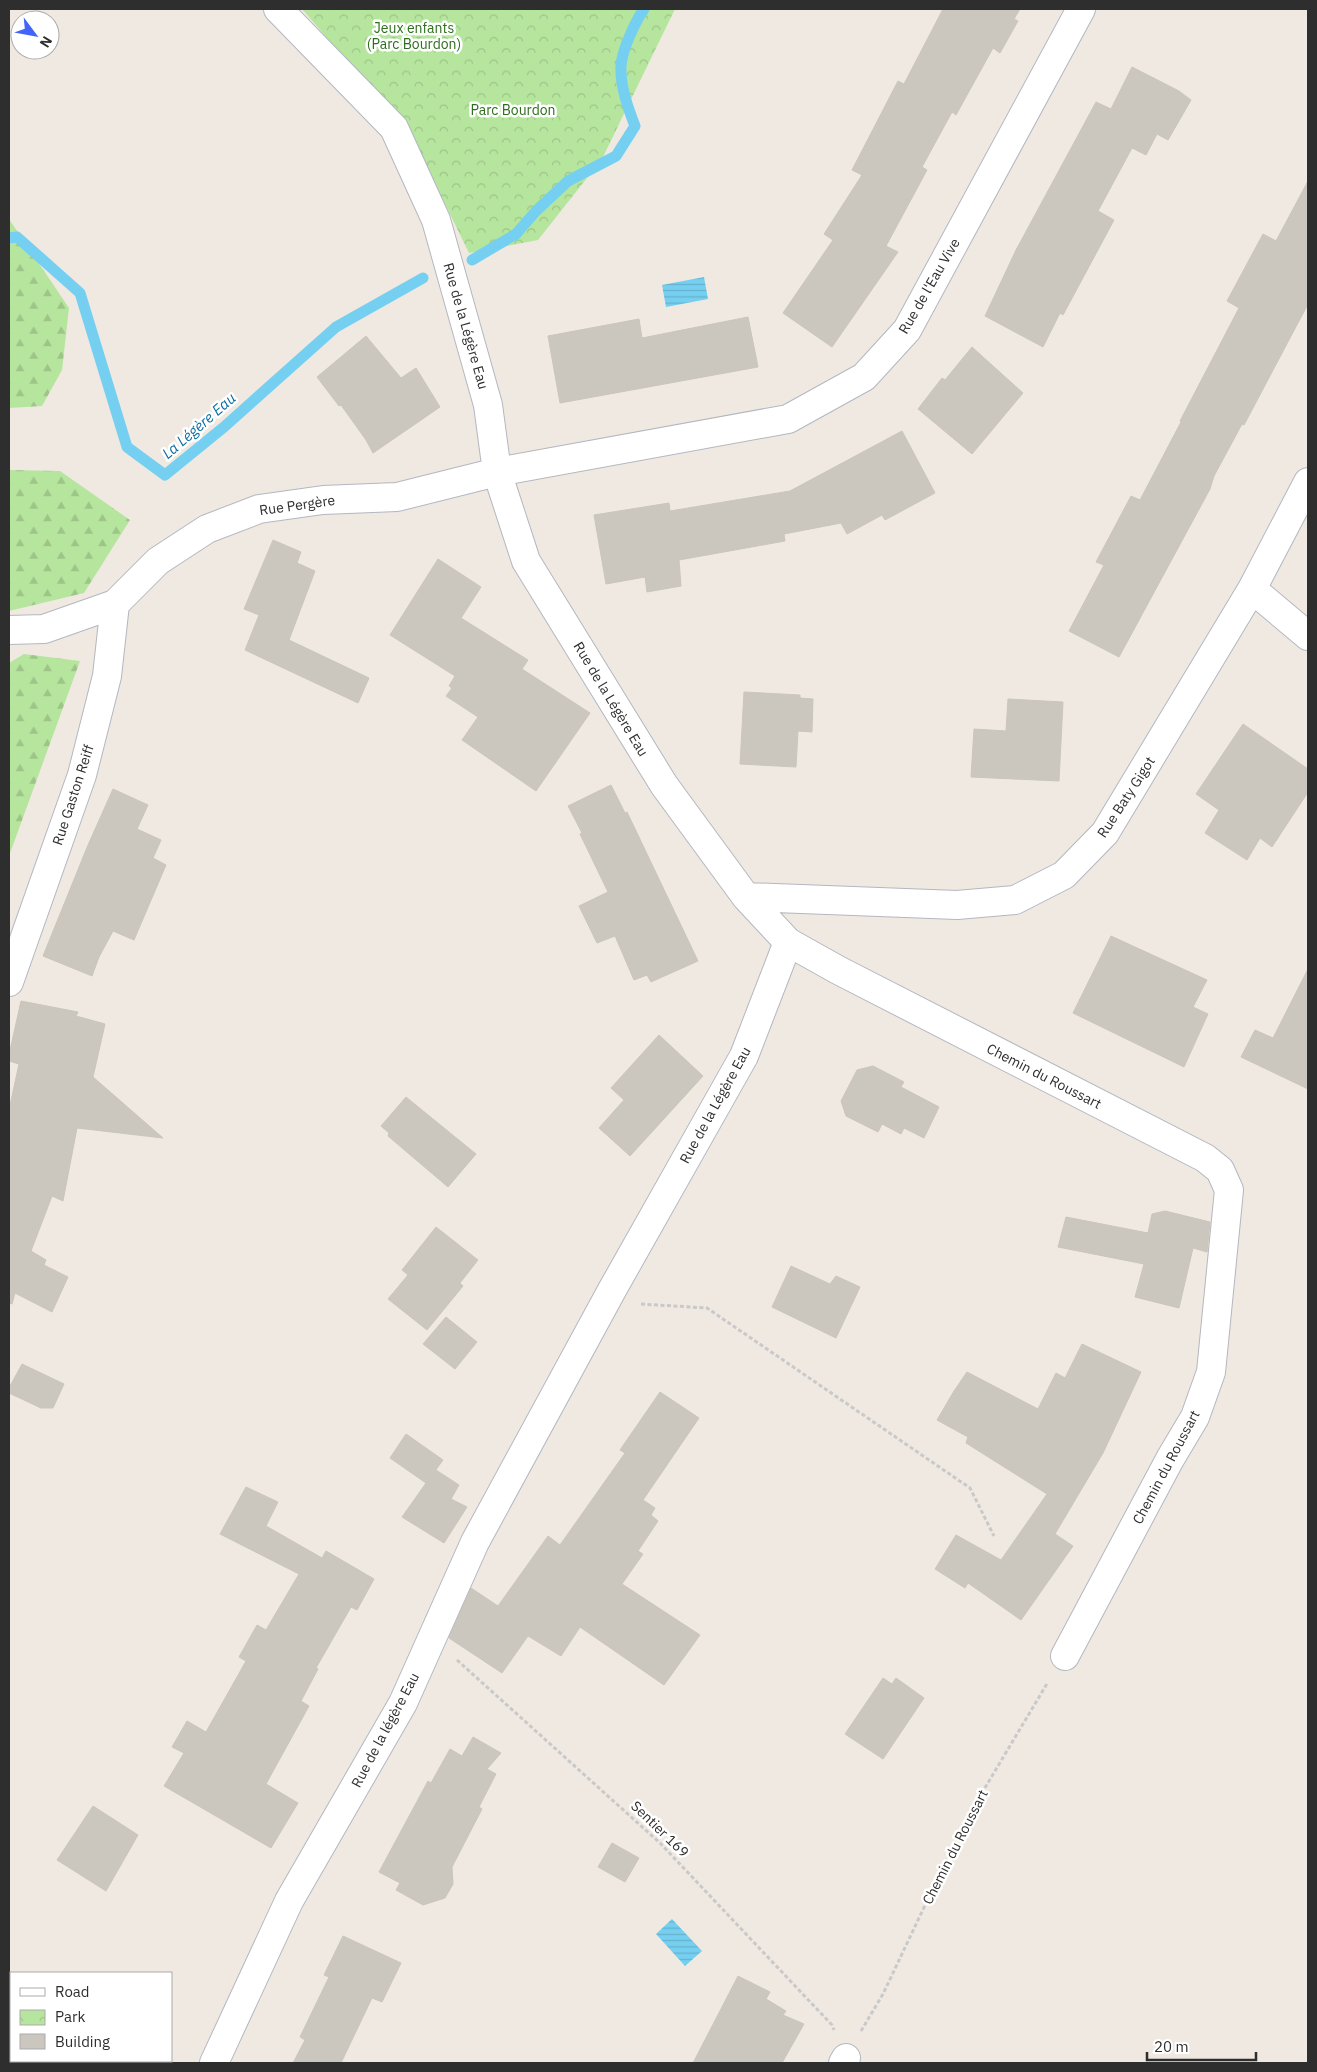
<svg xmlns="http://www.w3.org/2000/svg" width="1317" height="2072" font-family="'IBM Plex Sans',sans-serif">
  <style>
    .forest { fill: url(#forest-firs) }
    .park { fill: url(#park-crowns) }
    .water { fill: url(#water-rules) }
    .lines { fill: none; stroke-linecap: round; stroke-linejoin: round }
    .stream { stroke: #75cff0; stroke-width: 11 }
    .building { fill: #cbc7bf; stroke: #cbc5ba }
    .minor-casing { stroke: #b4b7c1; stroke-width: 30 }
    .path { stroke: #c9c9c9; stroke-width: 3; stroke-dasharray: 4 2.5; stroke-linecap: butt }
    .minor { stroke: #fff; stroke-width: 28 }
    .labels { text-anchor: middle; stroke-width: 5; stroke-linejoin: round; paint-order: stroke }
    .park-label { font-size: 14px; fill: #2c6e1b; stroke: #fff }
    .street-label { font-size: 14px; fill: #2e2e2e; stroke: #fff }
    .water-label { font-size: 15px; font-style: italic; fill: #0d6fa3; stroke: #fff }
  </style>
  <defs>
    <pattern id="forest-firs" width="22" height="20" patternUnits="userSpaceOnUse" patternTransform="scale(1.25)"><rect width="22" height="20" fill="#b6e59e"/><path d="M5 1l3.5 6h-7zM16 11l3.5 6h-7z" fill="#9dc588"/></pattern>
    <pattern id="park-crowns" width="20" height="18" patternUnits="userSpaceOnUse" patternTransform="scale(1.25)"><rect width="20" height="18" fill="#b6e59e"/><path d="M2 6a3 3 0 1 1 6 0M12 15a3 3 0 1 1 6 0" fill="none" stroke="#9dc588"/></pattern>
    <pattern id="water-rules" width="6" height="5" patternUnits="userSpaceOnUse" patternTransform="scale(1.25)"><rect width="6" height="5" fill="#75cff0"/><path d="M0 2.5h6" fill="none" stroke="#66b2ce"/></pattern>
  </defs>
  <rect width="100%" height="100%" fill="#efe9e1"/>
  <path class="forest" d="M 9,219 L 69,308 L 62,370 L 42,406 L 9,408 Z
    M 9,470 L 60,471 L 130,520 L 84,593 L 9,611 Z
    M 24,654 L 80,661 L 9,856 L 9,663 Z"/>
  <path class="park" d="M 302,9 L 675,9 L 602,159 L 538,240 L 469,253 L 412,136 Z"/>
  <path class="water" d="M 704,277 L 708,299 L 666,307 L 662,285 Z
    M 672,1919 L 702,1951 L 685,1966 L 656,1934 Z"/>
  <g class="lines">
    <path class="stream" d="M 9,238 L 17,237 L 80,293 L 127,447 L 165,475 L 224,427 L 336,327 L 423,278
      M 472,260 L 516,234 L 536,211 L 568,181 L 616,156 L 635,126 C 628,108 620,86 621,66 C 622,50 635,22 644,9"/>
  </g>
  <path class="building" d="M 943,9 L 1020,9 L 1014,19 L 1018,21 L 1000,53 L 993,48 L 956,115 L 952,112 L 922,167 L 927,170 L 886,246 L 898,252 L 832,347 L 783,313 L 833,240 L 824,234 L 862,175 L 852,170 L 898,81 L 904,84 Z
    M 1132,67 L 1179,91 L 1191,100 L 1168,140 L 1157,134 L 1146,155 L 1132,148 L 1098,211 L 1114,220 L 1063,315 L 1060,313 L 1043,347 L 985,316 L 1016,250 L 1096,102 L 1111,109 Z
    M 1308,181 L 1308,304 L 1244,425 L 1242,424 L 1214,476 L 1210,489 L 1119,657 L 1069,631 L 1104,565 L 1096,562 L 1131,496 L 1140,500 L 1181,422 L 1180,421 L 1239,308 L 1227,301 L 1263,234 L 1276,241 Z
    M 748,317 L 758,367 L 560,403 L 548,336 L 639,319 L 642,338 Z
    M 366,336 L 401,378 L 416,368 L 440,407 L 373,453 L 366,440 L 341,405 L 339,406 L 317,377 Z
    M 972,347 L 1023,393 L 972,454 L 918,409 L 942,378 L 945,380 Z
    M 902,431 L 935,493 L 885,520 L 882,515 L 847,534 L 841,523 L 784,534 L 785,541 L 679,560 L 681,586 L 647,592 L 645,577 L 606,584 L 594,515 L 669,503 L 670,511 L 790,491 Z
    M 273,540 L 301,552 L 297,563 L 315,571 L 289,640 L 369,678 L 358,703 L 245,650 L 259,615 L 244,609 Z
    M 438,559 L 481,587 L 461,618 L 528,660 L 522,669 L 590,713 L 536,791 L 462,740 L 478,717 L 446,696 L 452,688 L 449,686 L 455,676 L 390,635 Z
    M 744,692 L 800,695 L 800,698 L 813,699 L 812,732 L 798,731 L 796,767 L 740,764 Z
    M 1008,699 L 1063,702 L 1059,781 L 971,777 L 974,729 L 1006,731 Z
    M 1243,724 L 1308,769 L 1308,792 L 1272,847 L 1260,838 L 1247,860 L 1205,833 L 1219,810 L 1196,794 Z
    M 611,785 L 625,813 L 627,812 L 698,961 L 651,982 L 647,975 L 634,980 L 615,936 L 597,943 L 579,906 L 608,892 L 580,834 L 582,833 L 568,806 Z
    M 113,789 L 148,805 L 137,829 L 161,840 L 153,858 L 166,865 L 134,940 L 113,931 L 99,957 L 92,976 L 43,956 L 88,845 Z
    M 1111,936 L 1207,980 L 1193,1007 L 1208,1014 L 1184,1067 L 1073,1013 Z
    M 1308,969 L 1308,1089 L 1241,1057 L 1255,1030 L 1273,1038 Z
    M 21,1001 L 78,1012 L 76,1016 L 105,1024 L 93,1077 L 163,1138 L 77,1128 L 63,1201 L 52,1196 L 31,1251 L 46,1260 L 44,1265 L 68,1277 L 52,1312 L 15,1293 L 12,1304 L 9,1303 L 9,1110 L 19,1064 L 9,1061 L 9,1055 Z
    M 659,1035 L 703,1076 L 630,1156 L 599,1128 L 624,1100 L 611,1088 Z
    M 873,1066 L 904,1082 L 901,1087 L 939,1107 L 924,1138 L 904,1128 L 901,1134 L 882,1124 L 878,1132 L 846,1116 L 841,1101 L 857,1070 Z
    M 406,1097 L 476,1154 L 448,1187 L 388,1136 L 389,1133 L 381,1126 Z
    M 1165,1211 L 1210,1222 L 1207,1252 L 1193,1248 L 1179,1308 L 1135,1297 L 1144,1264 L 1058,1247 L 1066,1217 L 1148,1233 L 1152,1214 Z
    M 436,1227 L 478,1260 L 460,1283 L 463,1286 L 427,1330 L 388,1299 L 408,1275 L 402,1270 Z
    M 791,1266 L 830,1284 L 836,1276 L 860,1287 L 836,1338 L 772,1307 Z
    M 446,1317 L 477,1342 L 455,1369 L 423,1344 Z
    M 1082,1344 L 1141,1372 L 1103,1453 L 1055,1534 L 1073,1546 L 1021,1620 L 968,1583 L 965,1588 L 935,1569 L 956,1535 L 1001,1560 L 1047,1494 L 966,1443 L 968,1437 L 937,1420 L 954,1391 L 967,1372 L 1038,1409 L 1056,1373 L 1065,1378 Z
    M 22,1364 L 64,1384 L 53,1408 L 41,1408 L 9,1393 L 9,1388 Z
    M 660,1392 L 699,1418 L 643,1500 L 655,1508 L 651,1515 L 658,1521 L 638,1551 L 643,1554 L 622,1584 L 700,1635 L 664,1685 L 580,1627 L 561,1656 L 528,1636 L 502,1673 L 449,1638 L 471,1588 L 498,1606 L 548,1536 L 560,1545 L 625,1453 L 620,1450 Z
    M 406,1434 L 443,1460 L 435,1471 L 436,1470 L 459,1485 L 451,1499 L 467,1507 L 444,1543 L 402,1517 L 426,1483 L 390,1458 Z
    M 246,1487 L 278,1502 L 266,1526 L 322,1558 L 326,1551 L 374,1579 L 357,1610 L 351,1607 L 316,1668 L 318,1669 L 301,1701 L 309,1706 L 266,1784 L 298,1803 L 271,1848 L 164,1786 L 184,1753 L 172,1747 L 187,1721 L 206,1732 L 246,1661 L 239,1657 L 257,1625 L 266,1630 L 299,1574 L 220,1534 Z
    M 883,1678 L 892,1684 L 896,1678 L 924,1698 L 883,1759 L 845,1734 Z
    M 473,1737 L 501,1753 L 487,1769 L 496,1774 L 479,1807 L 482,1809 L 452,1867 L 453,1884 L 445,1898 L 423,1905 L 396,1890 L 400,1883 L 379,1872 L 428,1781 L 431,1783 L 450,1749 L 462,1756 Z
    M 93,1806 L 138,1835 L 106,1891 L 57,1860 Z
    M 612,1843 L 639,1858 L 625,1882 L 598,1867 Z
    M 343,1936 L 401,1963 L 382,2002 L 372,1998 L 341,2063 L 293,2063 L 305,2040 L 300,2037 L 329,1977 L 324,1975 Z
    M 738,1976 L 770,1992 L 766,1999 L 786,2011 L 783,2015 L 804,2024 L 782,2063 L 693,2063 Z"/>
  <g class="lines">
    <defs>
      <path id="minor" d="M 278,9 L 394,128 L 436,220 L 488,405 L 497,472 L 526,561 L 664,785 L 746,897 L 788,942 L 838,970 L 1205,1158 L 1220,1170 L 1229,1190 L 1211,1372 L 1195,1417 L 1170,1459 L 1065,1656
        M 1252,589 L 1308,636
        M 9,630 L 44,629 L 115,604 L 158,561 L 207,529 L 259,509 L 323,500 L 397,497 L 497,472 L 788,419 L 864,377 L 907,330 L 1081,9
        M 746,897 L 957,905 L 1015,900 L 1064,875 L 1105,833 L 1252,589 L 1308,482
        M 9,982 L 82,775 L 107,676 L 115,604
        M 214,2063 L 289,1901 L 403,1703 L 475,1542 L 612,1290 L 744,1056 L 788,942
        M 843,2063 L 846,2058"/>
    </defs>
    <use href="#minor" class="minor-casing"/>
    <path class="path" d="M 641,1304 L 707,1308 L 970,1488 L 994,1536
      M 457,1660 L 660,1843 L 832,2025 L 834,2030
      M 861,2031 L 883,1994 L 964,1823 L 1048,1682"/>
    <use href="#minor" class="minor"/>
  </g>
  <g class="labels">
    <g class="park-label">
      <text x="414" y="33">Jeux enfants<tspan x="414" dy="16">(Parc Bourdon)</tspan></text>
      <text x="513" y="115">Parc Bourdon</text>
    </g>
    <g class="street-label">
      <text transform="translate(929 286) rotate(-60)" y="5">Rue de l'Eau Vive</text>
      <text transform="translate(466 326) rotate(74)" y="5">Rue de la Légère Eau</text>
      <text transform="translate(297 505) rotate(-8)" y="5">Rue Pergère</text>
      <text transform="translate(611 699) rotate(59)" y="5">Rue de la Légère Eau</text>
      <text transform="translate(73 795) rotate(-72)" y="5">Rue Gaston Reiff</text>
      <text transform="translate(1126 797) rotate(-57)" y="5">Rue Baty Gigot</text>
      <text transform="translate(1044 1076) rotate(27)" y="5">Chemin du Roussart</text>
      <text transform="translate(715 1105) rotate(-61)" y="5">Rue de la Légère Eau</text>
      <text transform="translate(1166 1467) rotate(-62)" y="5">Chemin du Roussart</text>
      <text transform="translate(385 1730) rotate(-62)" y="5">Rue de la légère Eau</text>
      <text transform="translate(660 1829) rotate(44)" y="5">Sentier 169</text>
      <text transform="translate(955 1847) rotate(-63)" y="5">Chemin du Roussart</text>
    </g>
    <g class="water-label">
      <text transform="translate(199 426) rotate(-41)" y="5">La Légère Eau</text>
    </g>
  </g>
  <rect width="1317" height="2072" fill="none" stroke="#2e2e2e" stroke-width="20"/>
  <rect x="10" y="1972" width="162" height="90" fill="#ffffff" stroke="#ababab"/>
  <rect x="20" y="1988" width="25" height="8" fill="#ffffff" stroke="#ababab"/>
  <text x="55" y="1997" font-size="15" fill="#2e2e2e">Road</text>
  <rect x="20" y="2010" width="25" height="15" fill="url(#park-crowns)" stroke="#ababab"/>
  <text x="55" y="2022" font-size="15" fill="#2e2e2e">Park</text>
  <rect x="20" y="2034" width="25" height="15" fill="#cbc7bf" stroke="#ababab"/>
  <text x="55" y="2047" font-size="15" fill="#2e2e2e">Building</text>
  <g transform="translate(35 35) rotate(122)"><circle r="24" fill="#ffffff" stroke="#ababab"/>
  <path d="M0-4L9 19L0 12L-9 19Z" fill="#4264fb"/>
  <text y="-8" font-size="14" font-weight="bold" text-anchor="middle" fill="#2e2e2e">N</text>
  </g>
  <path d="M1147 2052v8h109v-8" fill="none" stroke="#2e2e2e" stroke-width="2.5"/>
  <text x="1154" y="2052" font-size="15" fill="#2e2e2e" stroke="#ffffff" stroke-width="4" paint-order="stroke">20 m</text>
</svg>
